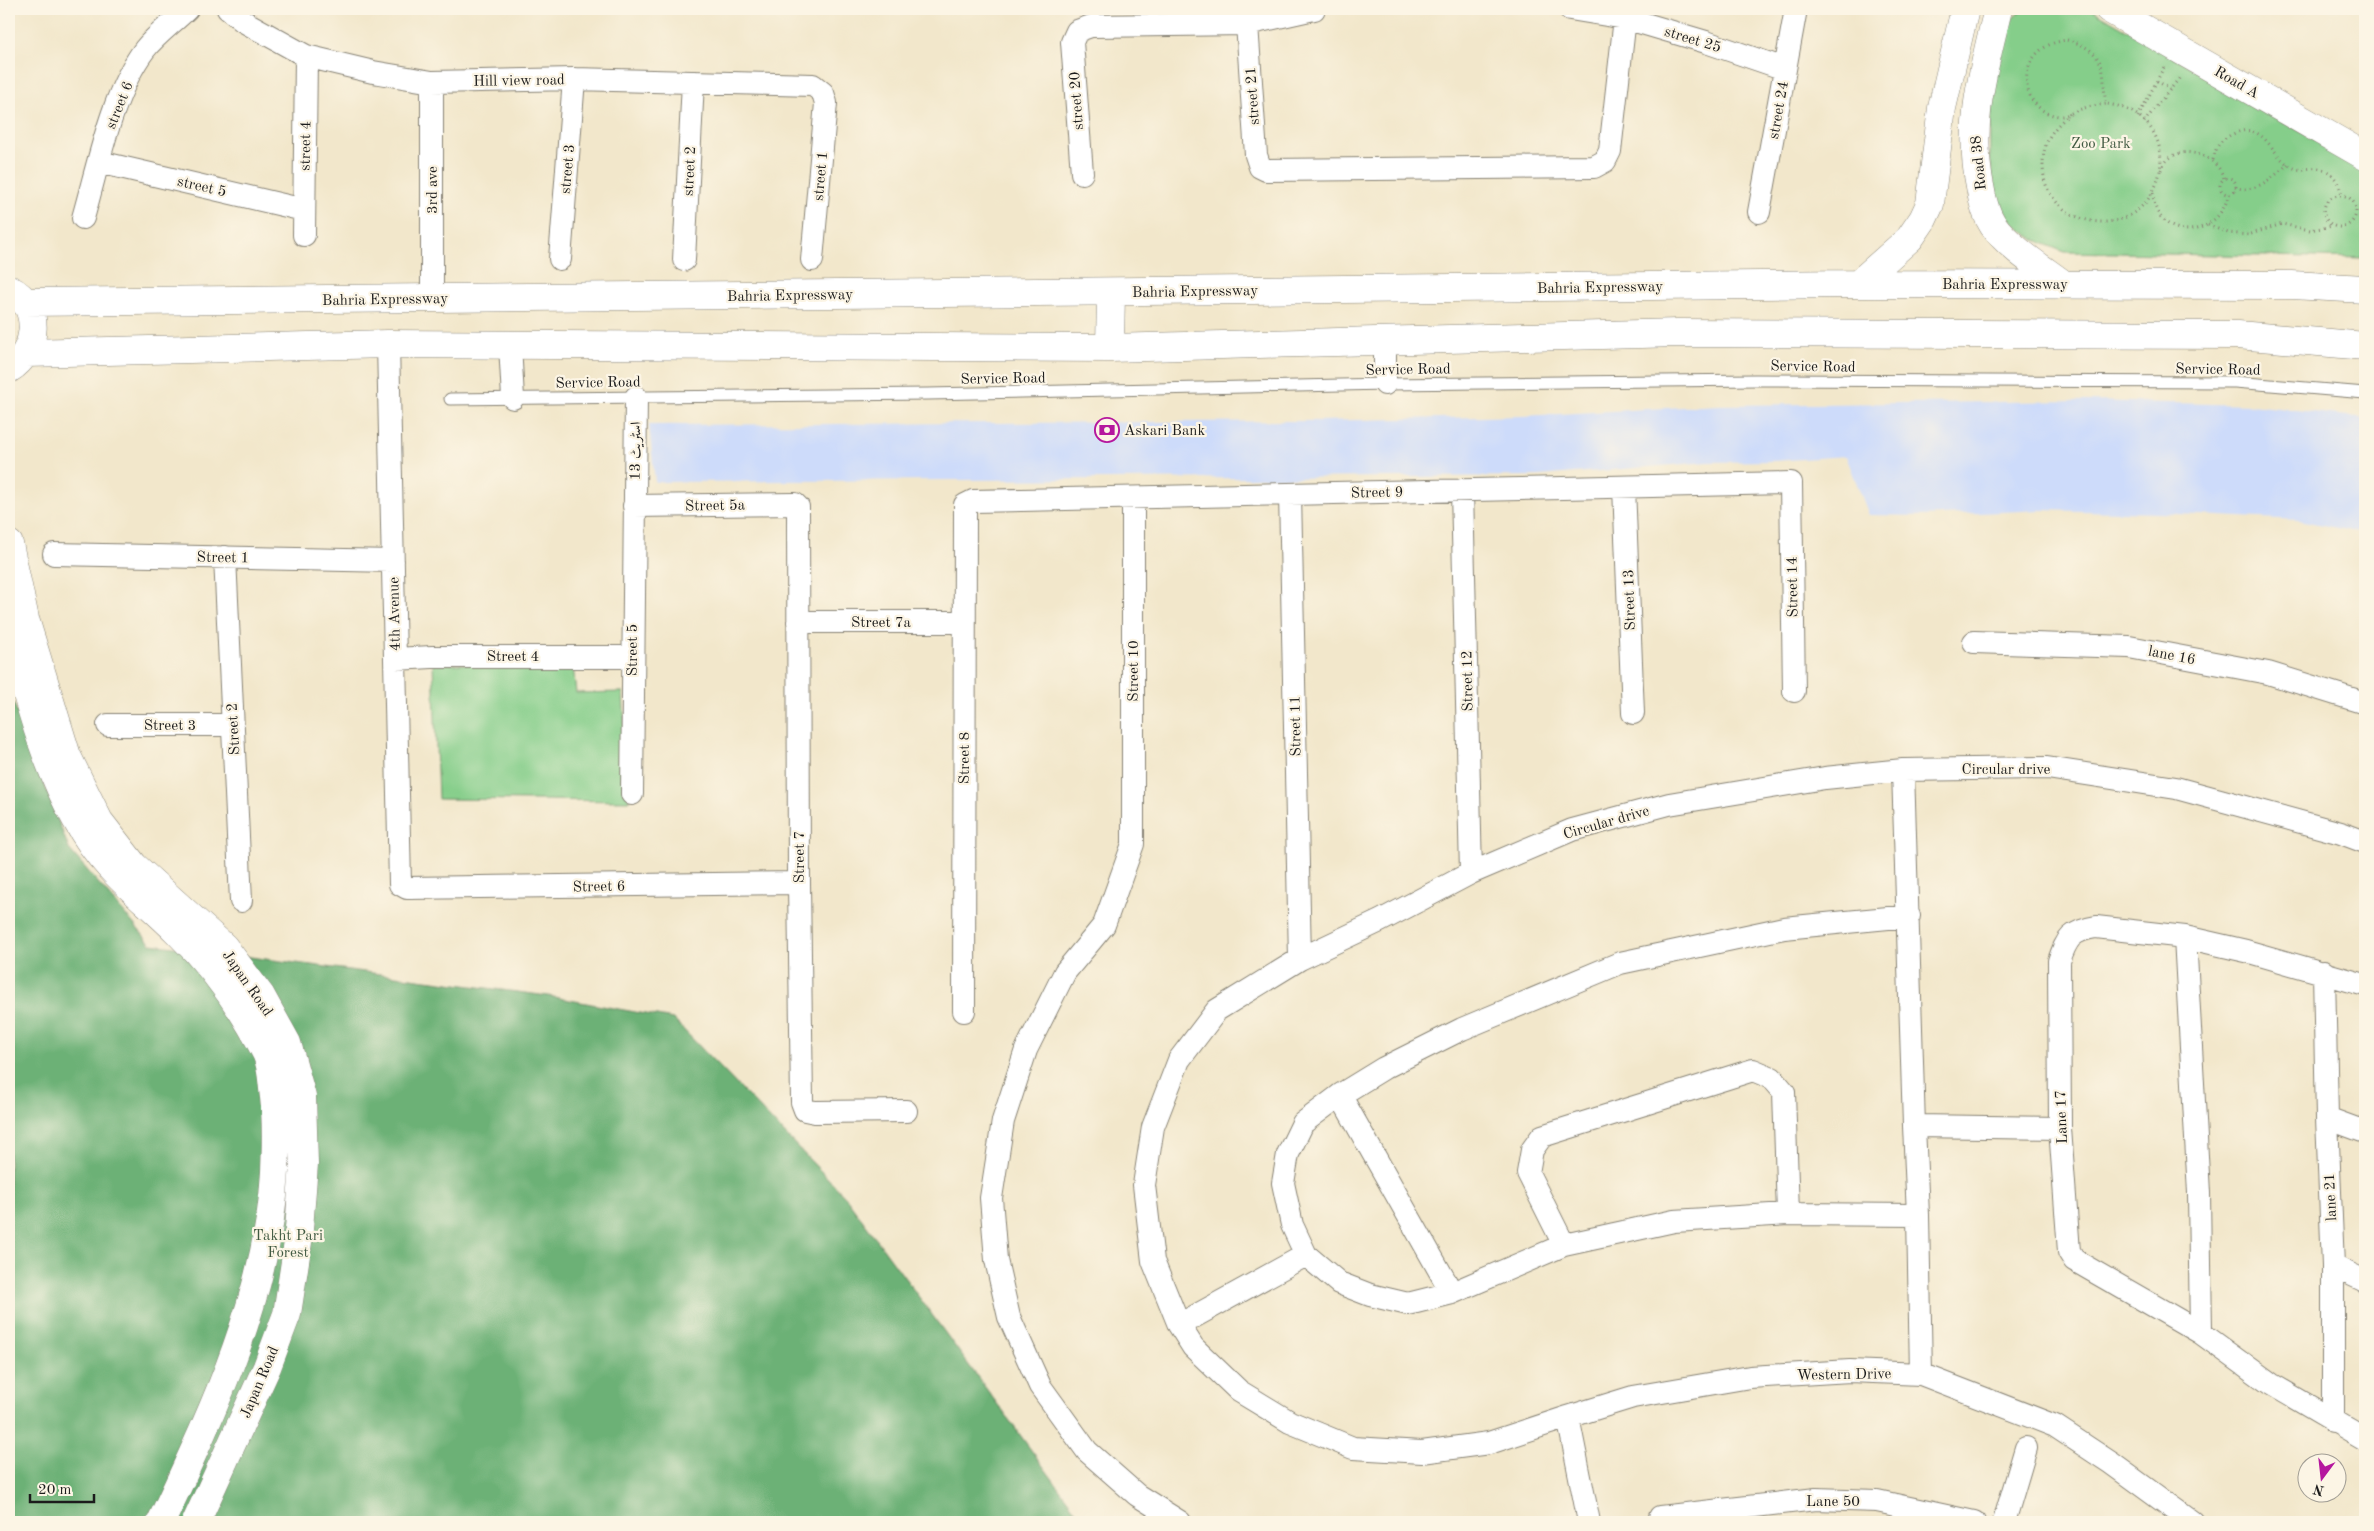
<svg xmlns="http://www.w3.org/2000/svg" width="2374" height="1531" font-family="'Old Standard TT',Amiri,serif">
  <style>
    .built { fill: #cddbfa }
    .green { fill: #85ce8a; stroke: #507553 }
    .forest { fill: #6cb176; stroke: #446649 }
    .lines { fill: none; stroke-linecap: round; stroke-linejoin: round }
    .service-casing { stroke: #878274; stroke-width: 13 }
    .minor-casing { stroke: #878274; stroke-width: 24 }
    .secondary-casing { stroke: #878274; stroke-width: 29 }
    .path { stroke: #878274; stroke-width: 3; stroke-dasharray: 1 4; stroke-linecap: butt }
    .service { stroke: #fff; stroke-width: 11 }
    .minor { stroke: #fff; stroke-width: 22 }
    .secondary { stroke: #fff; stroke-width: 28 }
    .labels { text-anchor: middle; stroke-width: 4.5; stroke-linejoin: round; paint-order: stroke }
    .street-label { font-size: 15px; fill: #1c1c1c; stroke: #fcf5e5 }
    .park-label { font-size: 15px; fill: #415a42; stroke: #fcf5e5 }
    .poi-label { font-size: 15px; fill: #1c1c1c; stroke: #fcf5e5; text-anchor: start }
  </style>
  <rect width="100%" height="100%" fill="#fcf5e5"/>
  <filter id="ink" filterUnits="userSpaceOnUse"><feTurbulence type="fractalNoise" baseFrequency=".02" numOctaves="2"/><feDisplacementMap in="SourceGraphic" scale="10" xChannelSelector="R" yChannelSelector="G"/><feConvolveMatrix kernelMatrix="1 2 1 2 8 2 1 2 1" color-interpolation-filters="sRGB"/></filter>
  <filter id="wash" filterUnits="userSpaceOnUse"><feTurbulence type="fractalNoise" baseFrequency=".0096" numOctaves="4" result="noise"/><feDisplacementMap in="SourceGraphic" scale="20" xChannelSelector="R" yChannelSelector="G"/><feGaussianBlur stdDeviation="1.12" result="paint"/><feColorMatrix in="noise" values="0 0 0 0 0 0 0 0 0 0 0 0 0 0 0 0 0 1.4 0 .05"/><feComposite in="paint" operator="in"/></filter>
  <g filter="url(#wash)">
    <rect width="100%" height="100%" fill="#f2e7cb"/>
    <path class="built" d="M 2088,401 L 2252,405 L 2365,418 L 2365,534 L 2299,520 L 2159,513 L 2041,510 L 1922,516 L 1869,515 L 1846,456 L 1774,461 L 1708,462 L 1539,476 L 655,482 L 649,425 L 1318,421 L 1523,416 L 1720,405 Z"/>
    <path class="green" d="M 2026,9 L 2091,9 L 2365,169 L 2365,258 L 2065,252 C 2040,243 2021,235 2006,213 C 1980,174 1991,100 1999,56 C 2001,45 2003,29 2010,20 C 2014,16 2021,12 2026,9 Z
      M 433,664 L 573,665 L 576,693 L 623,692 L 629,801 L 438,799 Z"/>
    <path class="forest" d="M 9,691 L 69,849 L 151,944 L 548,996 L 673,1019 L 844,1195 L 1084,1522 L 9,1522 Z"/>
  </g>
  <g filter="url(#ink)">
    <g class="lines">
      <defs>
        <path id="service" d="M 450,399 L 928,394 L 1385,384 L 1756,380 L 2235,382 L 2365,393"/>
        <path id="minor" d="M 228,9 L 243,21 L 306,56 L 373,72 L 432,82 L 574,79 L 813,85 L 823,93 L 826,103 L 812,260
          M 1570,9 L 1625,18 L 1706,42 L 1785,69
          M 1247,24 L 1256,155 L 1260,167 L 1266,170 L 1594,167 L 1605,161 L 1610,151 L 1625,18
          M 99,162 L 304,210
          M 1082,173 L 1072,42 L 1077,31 L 1091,26 L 1247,24 L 1314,9
          M 1759,212 L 1796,9
          M 83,218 C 98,166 112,92 145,49 C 157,34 174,22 187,9
          M 304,235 L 306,56
          M 560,259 L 574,79
          M 684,260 L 693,82
          M 432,298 L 432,82
          M 388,344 L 400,884 L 407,888 L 799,883
          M 510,345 L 513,398
          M 1385,384 L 1385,341
          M 1624,487 L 1633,713
          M 1462,490 L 1471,873
          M 1290,494 L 1300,959
          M 1133,498 L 1133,844 L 1104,925 L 1065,972 L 1026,1050 L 1003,1121 L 991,1198 L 996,1260 L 1009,1317 L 1040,1386 L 1087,1451 L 1137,1495 L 1180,1522
          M 634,506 L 795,504 L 798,507 L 799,883 L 802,1102 L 805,1110 L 815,1112 L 906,1111
          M 54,554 L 393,561
          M 225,557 L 241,901
          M 798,622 L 964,622
          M 1974,642 L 2129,647 L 2268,673 L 2365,703
          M 395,659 L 432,657 L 632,657
          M 108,725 L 232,725
          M 1903,770 L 1914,1126 L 1918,1215 L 1921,1374
          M 632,794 L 636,397
          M 1909,916 L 1784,928 L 1620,963 L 1462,1029 L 1384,1068 L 1340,1095 L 1303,1123 L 1288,1154 L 1283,1183 L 1292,1225 L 1306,1255 L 1339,1283 L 1370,1295 L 1408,1304 L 1452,1293 L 1564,1245 L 1674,1221 L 1788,1214 L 1918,1215
          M 2185,937 L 2199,1193 L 2201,1333
          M 2324,972 L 2327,1118 L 2333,1266 L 2333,1422
          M 2365,985 L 2246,951 L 2185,937 L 2096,927 C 2071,931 2067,938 2059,961 L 2060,1128 L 2069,1252 L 2074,1260 L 2201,1333 L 2271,1384 L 2365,1439
          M 964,1011 L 965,505 L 973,501 L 1791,483 L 1794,691
          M 1340,1095 L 1452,1293
          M 2327,1118 L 2365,1132
          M 1914,1126 L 2060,1128
          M 1564,1245 L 1528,1173 L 1532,1150 L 1542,1136 L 1753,1070 L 1772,1078 L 1784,1092 L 1788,1214
          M 2333,1266 L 2365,1281
          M 1179,1325 L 1306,1255
          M 1568,1417 L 1489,1443 L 1422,1452 L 1353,1448 L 1290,1422 L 1239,1391 L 1193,1347 L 1179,1325 L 1153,1261 L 1144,1185 L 1153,1127 L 1179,1060 L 1217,1010 L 1300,959 L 1380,921 L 1471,873 L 1572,830 L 1669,804 L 1825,778 L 1903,770 L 2047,768 L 2176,788 L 2341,833 L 2365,842
          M 1660,1517 L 1816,1499 L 1877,1501 L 1974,1522
          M 1589,1522 L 1568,1417 L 1633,1397 L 1750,1377 L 1850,1371 L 1921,1374 L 2055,1426 L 2111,1463 L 2192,1522
          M 2004,1522 L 2026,1448"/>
        <path id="secondary" d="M 1998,9 C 1984,68 1967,124 1980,186 C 1982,199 1985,213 1993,225 C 2011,249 2039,266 2063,284
          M 2109,9 L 2365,156
          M 1858,284 L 1910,238 L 1923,219 L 1930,204 L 1942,108 L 1965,9
          M 9,289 C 43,305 38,352 9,369
          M 24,302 L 1858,284 L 2292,285 L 2365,289
          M 1110,348 L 1111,292
          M 26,353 L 388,344 L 1110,348 L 1678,333 L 2238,335 L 2365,346
          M 9,544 L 25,619 L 67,756 L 99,821 L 134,866 L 224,947 L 261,996 L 287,1043 L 302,1097 L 304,1164 L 298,1242 L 287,1314 L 267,1367 L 196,1522
          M 9,627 C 28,703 55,807 109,866 C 130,889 155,909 177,931 C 213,966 243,1008 266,1053 C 272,1065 272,1083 274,1097 C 277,1122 276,1146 275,1172 C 268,1296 213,1411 161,1522"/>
      </defs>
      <use href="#service" class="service-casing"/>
      <use href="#minor" class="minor-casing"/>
      <use href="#secondary" class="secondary-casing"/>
      <path class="path" d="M 2067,40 C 2084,44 2100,53 2103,72 C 2105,83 2103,93 2107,104 C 2098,105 2089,106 2081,109 C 2074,111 2066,117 2059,116 C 2016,111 2013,46 2067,40 Z
        M 2157,81 L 2170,89
        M 2070,114 C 2048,132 2040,148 2044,177 C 2046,192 2059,208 2073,215 C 2153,251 2195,138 2126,109 C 2120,106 2113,105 2107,104
        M 2138,117 L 2164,67
        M 2144,122 L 2181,76
        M 2213,160 C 2216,146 2220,140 2233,134 C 2265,119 2271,157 2292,167 C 2299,171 2304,169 2311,168 C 2329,166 2339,180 2342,195
        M 2161,170 C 2173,140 2217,152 2224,179
        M2220 186a8 8 0 1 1 16 0a8 8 0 1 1-16 0Z
        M 2235,187 C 2254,195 2275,176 2288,164
        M 2153,193 C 2154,240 2216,244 2229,194
        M2324 211a16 16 0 1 1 32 0a16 16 0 1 1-32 0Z
        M 2208,225 L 2228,233 L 2248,235 L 2282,224 L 2310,230 L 2333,226"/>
      <use href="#service" class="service"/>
      <use href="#minor" class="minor"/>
      <use href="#secondary" class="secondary"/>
    </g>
  </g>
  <defs>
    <symbol id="bank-ring" viewBox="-11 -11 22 22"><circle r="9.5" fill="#fcf5e5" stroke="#b5179e" stroke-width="1.5"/><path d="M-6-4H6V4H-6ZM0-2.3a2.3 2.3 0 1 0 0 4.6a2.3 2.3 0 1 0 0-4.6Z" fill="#b5179e"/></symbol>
  </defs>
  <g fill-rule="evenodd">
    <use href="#bank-ring" x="1093" y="416" width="28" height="28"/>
  </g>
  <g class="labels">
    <g class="street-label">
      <text transform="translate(1693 39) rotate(17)" y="5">street 25</text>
      <text transform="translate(519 80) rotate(-1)" y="5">Hill view road</text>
      <text transform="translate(2237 82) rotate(30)" y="5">Road A</text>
      <text transform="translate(1252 96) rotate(-94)" y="5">street 21</text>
      <text transform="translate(1076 101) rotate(-94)" y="5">street 20</text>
      <text transform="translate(119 105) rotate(-68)" y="5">street 6</text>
      <text transform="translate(1778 110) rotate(-80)" y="5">street 24</text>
      <text transform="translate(305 146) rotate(-89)" y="5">street 4</text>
      <text transform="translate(1978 163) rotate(-96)" y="5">Road 38</text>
      <text transform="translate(567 169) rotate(-85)" y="5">street 3</text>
      <text transform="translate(689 171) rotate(-87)" y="5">street 2</text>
      <text transform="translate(820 176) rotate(-85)" y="5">street 1</text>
      <text transform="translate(202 186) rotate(13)" y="5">street 5</text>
      <text transform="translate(432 190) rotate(-90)" y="5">3rd ave</text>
      <text x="2005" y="289">Bahria Expressway</text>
      <text transform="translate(1600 287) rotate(-1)" y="5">Bahria Expressway</text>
      <text transform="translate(1195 291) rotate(-1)" y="5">Bahria Expressway</text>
      <text transform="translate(790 295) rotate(-1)" y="5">Bahria Expressway</text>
      <text transform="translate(385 299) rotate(-1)" y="5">Bahria Expressway</text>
      <text transform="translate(1813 366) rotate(1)" y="5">Service Road</text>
      <text transform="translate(1408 369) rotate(-1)" y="5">Service Road</text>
      <text transform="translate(2218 369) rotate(1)" y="5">Service Road</text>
      <text transform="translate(1003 378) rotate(-1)" y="5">Service Road</text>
      <text transform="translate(598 382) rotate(-1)" y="5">Service Road</text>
      <text transform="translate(635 451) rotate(-89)" y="5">اسٹریٹ 13</text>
      <text transform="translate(1377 492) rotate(-1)" y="5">Street 9</text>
      <text transform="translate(715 505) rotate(-1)" y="5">Street 5a</text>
      <text transform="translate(223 557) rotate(1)" y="5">Street 1</text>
      <text transform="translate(1792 587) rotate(-91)" y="5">Street 14</text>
      <text transform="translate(1629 600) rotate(-92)" y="5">Street 13</text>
      <text transform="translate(394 614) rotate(-91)" y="5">4th Avenue</text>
      <text x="881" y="627">Street 7a</text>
      <text transform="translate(632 650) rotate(-90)" y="5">Street 5</text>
      <text transform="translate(2172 655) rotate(11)" y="5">lane 16</text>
      <text x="513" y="661">Street 4</text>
      <text transform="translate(1133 671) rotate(-90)" y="5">Street 10</text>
      <text transform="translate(1467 681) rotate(-91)" y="5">Street 12</text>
      <text x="170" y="730">Street 3</text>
      <text transform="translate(1295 726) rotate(-91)" y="5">Street 11</text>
      <text transform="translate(233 729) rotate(-93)" y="5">Street 2</text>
      <text transform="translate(964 758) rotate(-90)" y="5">Street 8</text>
      <text x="2006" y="774">Circular drive</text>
      <text transform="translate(1606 822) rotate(-16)" y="5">Circular drive</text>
      <text transform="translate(799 857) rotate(-90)" y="5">Street 7</text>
      <text transform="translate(599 886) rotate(-1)" y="5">Street 6</text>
      <text transform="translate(248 983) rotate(55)" y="5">Japan Road</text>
      <text transform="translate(2061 1117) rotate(-92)" y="5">Lane 17</text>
      <text transform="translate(2330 1197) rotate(-93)" y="5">lane 21</text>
      <text transform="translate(1844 1374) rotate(-1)" y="5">Western Drive</text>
      <text transform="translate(259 1382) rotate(-67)" y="5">Japan Road</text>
      <text x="1833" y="1506">Lane 50</text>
    </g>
    <g class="park-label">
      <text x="2101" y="148">Zoo Park</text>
      <text x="288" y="1240">Takht Pari<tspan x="288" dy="17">Forest</tspan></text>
    </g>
    <g class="poi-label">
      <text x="1124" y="435">Askari Bank</text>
    </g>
  </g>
  <rect width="2374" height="1531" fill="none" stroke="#fcf5e5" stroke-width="30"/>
  <g transform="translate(2322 1478) rotate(195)"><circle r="24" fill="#fcf5e5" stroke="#a29e95"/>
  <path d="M0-4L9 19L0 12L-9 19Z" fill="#b5179e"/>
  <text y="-8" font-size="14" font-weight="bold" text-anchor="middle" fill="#1c1c1c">N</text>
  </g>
  <path d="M30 1494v8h64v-8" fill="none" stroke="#1c1c1c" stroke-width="2.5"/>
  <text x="38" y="1494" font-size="15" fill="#1c1c1c" stroke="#fcf5e5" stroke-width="4" paint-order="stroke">20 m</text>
</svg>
